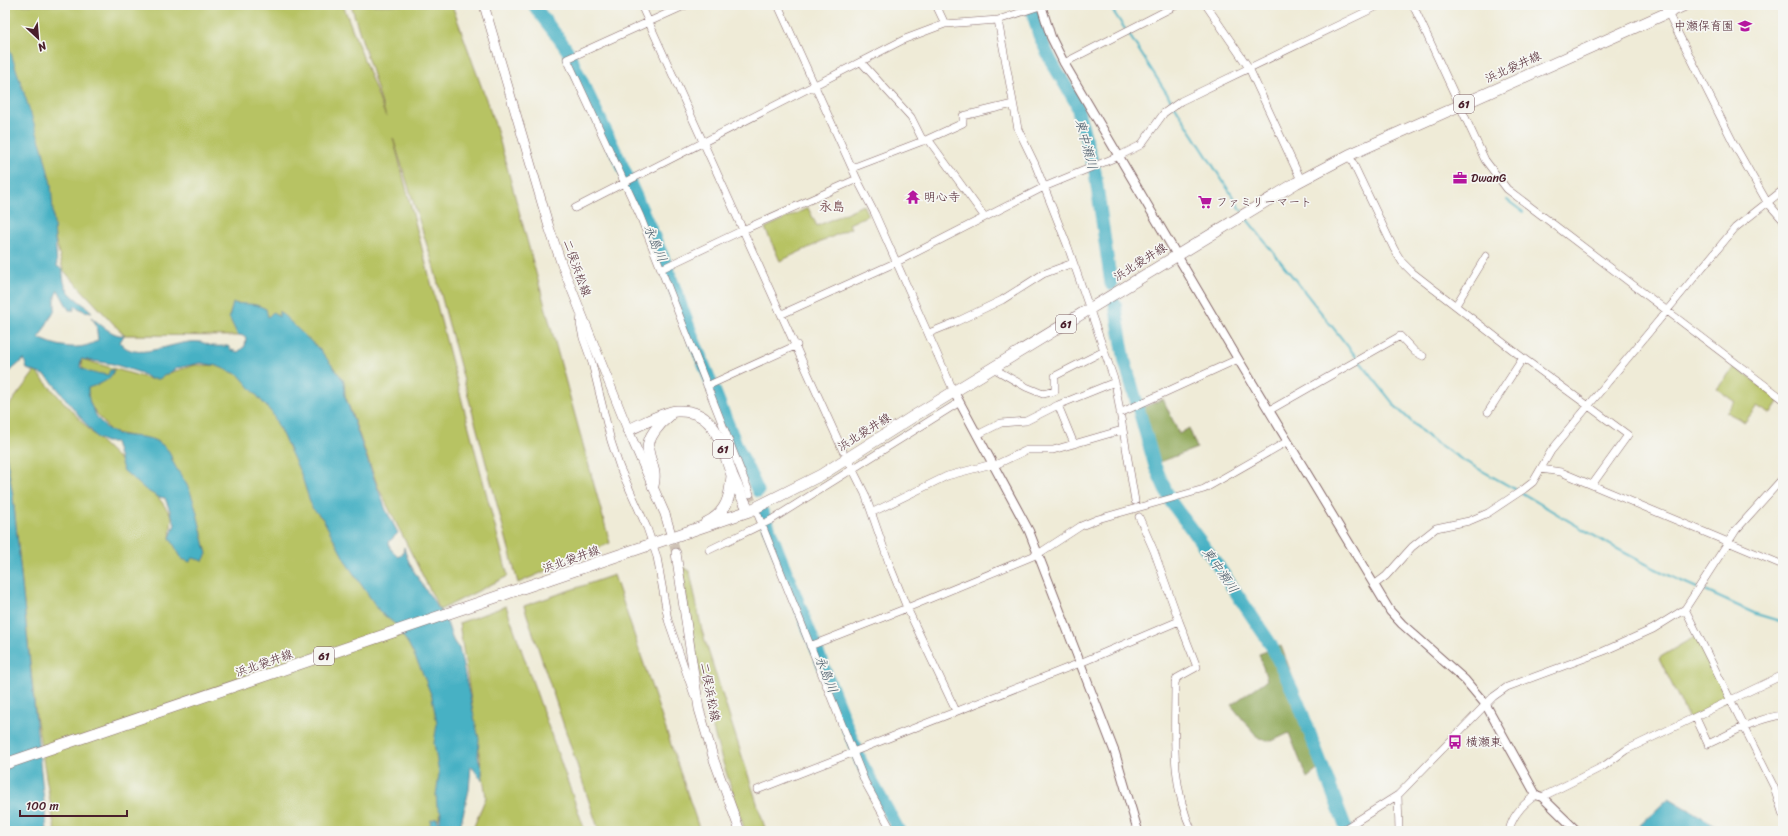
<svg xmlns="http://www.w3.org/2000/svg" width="1788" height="836" font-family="Sriracha,'Klee One',sans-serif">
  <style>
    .green { fill: #b7c364; stroke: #807148 }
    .forest { fill: #91a95a; stroke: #6e6442 }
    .water { fill: #46b1c4; stroke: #486878 }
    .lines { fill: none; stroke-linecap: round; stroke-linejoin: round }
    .stream { stroke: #46b1c4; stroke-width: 2 }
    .river { stroke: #46b1c4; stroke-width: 13 }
    .minor-tunnel { stroke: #cec2b5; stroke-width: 7; stroke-dasharray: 7 3.5; stroke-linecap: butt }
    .secondary-tunnel { stroke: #cec2b5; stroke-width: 9; stroke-dasharray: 9 4.5; stroke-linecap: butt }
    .minor-casing { stroke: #846667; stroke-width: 8 }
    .tertiary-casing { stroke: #846667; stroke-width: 10 }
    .secondary-casing { stroke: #846667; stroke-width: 10 }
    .primary-casing { stroke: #846667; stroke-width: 12 }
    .minor { stroke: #fff; stroke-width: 7 }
    .tertiary { stroke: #fff; stroke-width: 8 }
    .secondary { stroke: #fff; stroke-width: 9 }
    .primary { stroke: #fff; stroke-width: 11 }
    .labels { text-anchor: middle; stroke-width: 3.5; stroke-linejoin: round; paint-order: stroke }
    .shield { fill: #f6f6f2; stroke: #7e6067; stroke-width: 1 }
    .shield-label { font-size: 11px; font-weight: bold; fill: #4a1f2b }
    .poi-label { font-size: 12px; fill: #4a1f2b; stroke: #f6f6f2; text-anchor: start }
    .street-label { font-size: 12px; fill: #4a1f2b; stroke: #f6f6f2 }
    .water-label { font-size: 13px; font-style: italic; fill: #485968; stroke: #f6f6f2 }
    .neighbourhood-label { font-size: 13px; font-weight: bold; fill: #7c4f54; stroke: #f6f6f2 }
  </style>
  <rect width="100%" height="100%" fill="#f6f6f2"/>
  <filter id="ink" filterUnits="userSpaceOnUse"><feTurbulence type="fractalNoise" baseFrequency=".025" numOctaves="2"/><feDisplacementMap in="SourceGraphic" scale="8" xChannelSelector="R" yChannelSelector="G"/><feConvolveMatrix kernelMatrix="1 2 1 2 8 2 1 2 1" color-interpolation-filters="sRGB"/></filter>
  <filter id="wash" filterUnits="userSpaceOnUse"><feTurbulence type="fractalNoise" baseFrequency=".012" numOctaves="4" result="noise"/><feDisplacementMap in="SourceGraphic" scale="16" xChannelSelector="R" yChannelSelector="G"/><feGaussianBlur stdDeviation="0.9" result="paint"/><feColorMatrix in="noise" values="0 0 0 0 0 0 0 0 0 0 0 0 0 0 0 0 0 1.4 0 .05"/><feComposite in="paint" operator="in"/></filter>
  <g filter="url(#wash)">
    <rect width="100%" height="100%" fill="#efebd7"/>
    <path class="green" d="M 5,5 L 343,5 L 386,117 L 351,5 L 452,5 L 496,127 L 610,543 L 518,583 L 432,261 L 393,138 L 508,576 L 440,610 L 378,487 L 337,373 L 233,304 L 238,336 L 124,335 L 63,270 L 5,35 Z
      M 863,205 L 868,215 L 849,224 L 851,228 L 780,261 L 765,228 L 808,208 L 817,226 Z
      M 81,359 L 150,379 L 195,365 L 239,366 L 300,435 L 316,512 L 403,603 L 443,702 L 441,813 L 433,831 L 55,831 L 35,710 L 13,496 L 5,448 L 5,411 L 35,371 L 97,438 L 158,497 L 172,516 L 170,538 L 193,558 L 159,442 L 111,432 L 88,402 Z
      M 1734,367 L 1780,399 L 1770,414 L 1757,406 L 1745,422 L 1726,412 L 1735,402 L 1717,389 Z
      M 681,565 L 690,572 L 702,631 L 766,831 L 745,831 L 718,747 L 702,688 Z
      M 614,575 L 700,831 L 599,831 L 524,606 Z
      M 506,606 L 585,831 L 472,831 L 486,797 L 459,623 Z
      M 1697,635 L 1726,697 L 1725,701 L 1689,719 L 1659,658 Z"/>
    <path class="forest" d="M 1163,399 L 1179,434 L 1189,428 L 1197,448 L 1160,462 L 1142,408 Z
      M 1281,646 L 1325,764 L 1307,778 L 1289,733 L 1272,741 L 1259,739 L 1231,705 L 1267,680 L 1259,654 Z"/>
    <path class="water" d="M 5,35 L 43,151 L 51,184 L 57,266 L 63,270 C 62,295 77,297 92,312 L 84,311 L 75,306 L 74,310 L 69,310 L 58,290 L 55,296 L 55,309 L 39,338 C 57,347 81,352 98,340 L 96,324 L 91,317 C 99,323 113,337 124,335 L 120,342 C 135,365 178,338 200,342 C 203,342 206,344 209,345 C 215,347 222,346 228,346 L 231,350 L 238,352 L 245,346 L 246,338 L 241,335 L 238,336 L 229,317 L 233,303 C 248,305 253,302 266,309 L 268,317 L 273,312 L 279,317 L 279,311 L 321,351 L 344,381 L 345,396 L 372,473 L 386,510 L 398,533 L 389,542 L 390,548 L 398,557 L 403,553 L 404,547 C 409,572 435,599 447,623 C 451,632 451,641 459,648 L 479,739 L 478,757 L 482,770 L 482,780 L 471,766 L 469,790 L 461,823 L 461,831 L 429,831 L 431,820 L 437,818 L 439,825 L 441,813 L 437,806 L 436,795 L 439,774 L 434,743 L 437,724 L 432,697 L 421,669 L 409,645 L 395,624 L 380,612 L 347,564 L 323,519 L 312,508 L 301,474 L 272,413 L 239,375 L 217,366 L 201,363 L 177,368 L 159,379 L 150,379 L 141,373 L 113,364 L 81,359 L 80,367 L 89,372 L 108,375 L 110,370 L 114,370 C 110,382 99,384 88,388 C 88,401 91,406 97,417 C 118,450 144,424 168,450 C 171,453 171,459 174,464 C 178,472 184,479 188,487 C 196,503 202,536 207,554 L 203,561 L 193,558 L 190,562 L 182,559 L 170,538 L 175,524 L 165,498 L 158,497 L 146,490 L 123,470 L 115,442 L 106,442 L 97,438 L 53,383 L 46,376 L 27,369 L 24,359 L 5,376 Z
      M 5,448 L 13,496 L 47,831 L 5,831 Z
      M 1669,798 L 1724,830 L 1724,831 L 1640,831 L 1637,828 Z"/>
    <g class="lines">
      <path class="stream" d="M 1109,5 L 1125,29
        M 1128,33 L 1242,211
        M 1507,200 L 1523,212
        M 1246,218 L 1396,407 L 1429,438 L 1461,459 L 1518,491
        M 1522,493 C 1579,527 1635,562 1697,588
        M 1701,589 L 1756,614 L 1783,622"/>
      <path class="river" d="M 534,5 C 544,21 557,34 567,50 L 621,163 L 663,257 L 695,343 L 736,444 L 758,491
        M 1033,14 L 1039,35 L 1051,61 L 1076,103 L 1095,172 L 1111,284
        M 1115,304 L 1125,362 L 1155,466 L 1171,502 L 1212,557 L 1270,643 L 1298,702 L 1347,831
        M 763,513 L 861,762 L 899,831"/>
    </g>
  </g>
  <g filter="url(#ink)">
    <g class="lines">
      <path class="minor-tunnel" d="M 750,494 L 757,511"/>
      <path class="secondary-tunnel" d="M 670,531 L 676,553"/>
      <defs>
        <path id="minor" d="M 641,5 L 843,451
          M 686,5 L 567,59 L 640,216 L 750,494
          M 778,5 L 857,179 L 875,214 L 954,392
          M 936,5 L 945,24
          M 1206,5 L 1249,68 L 1301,180
          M 1413,5 L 1485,160 L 1507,189 L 1783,399
          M 1664,5 L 1735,146 L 1767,202 L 1783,220
          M 998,20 L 1018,129 L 1035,164 L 1068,247 L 1115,382 L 1135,501
          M 861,62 L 911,117 L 923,141
          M 1064,63 L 1177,5
          M 928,139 L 984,216
          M 1349,155 L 1394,249 L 1402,262 L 1413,273 L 1523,358 L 1628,435 L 1592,485
          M 852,168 L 928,139 L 963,123 L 963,116 L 1013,104
          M 575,208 L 905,39 L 945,24 L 998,20 L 1043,5
          M 661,269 L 743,230 L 857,179
          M 1456,305 L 1486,256
          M 782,314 L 897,262 L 1044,187 L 1119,156 L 1141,145 L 1164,113 L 1181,101 L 1380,5
          M 581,315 L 580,324 L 583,338 L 592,363 L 611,441 L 620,468 L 647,528 L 657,557 L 668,620 L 694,695
          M 929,333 L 956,322 L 1002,300 L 1043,274 L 1073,263
          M 993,368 L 1026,387 L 1043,394 L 1055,391 L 1055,376 L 1104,351
          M 707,386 L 797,345
          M 1058,405 L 1074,444
          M 1270,410 L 1400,336 L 1415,352 L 1423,356
          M 1488,412 L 1523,358
          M 1120,413 L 1238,359
          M 977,435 L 1001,423 L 1026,421 L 1058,405 L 1115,382
          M 850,464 L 865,494 L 890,566 L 907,608 L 956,711
          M 993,466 L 1027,450 L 1053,450 L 1122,430
          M 1541,469 L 1561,472 L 1783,565
          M 873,512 L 947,476 L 992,464
          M 758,515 L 865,782 L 892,831
          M 709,550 L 771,520 L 958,403
          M 1374,585 L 1386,576 L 1412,547 L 1436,528 L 1469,521 L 1488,513 L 1524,489 L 1533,482 L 1551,451 L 1735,228 L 1783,190
          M 1685,609 L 1774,787 L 1783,815
          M 1179,621 L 1197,667 L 1177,678 L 1175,683 C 1175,733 1170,784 1192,831
          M 810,646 L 907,608 L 1038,554 L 1081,526 L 1098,519 L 1204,489 L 1288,441
          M 1696,718 L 1708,744 C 1732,733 1757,718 1783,715
          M 853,752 L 1080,663 L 1179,621 L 1154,551 L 1139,517
          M 757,790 L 852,753
          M 1398,795 L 1399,831
          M 1542,797 L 1604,766 L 1626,750 L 1783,675
          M 1341,831 L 1398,795 L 1493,697 L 1507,687 L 1604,651 L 1653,629 L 1685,609 L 1736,530 L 1783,478
          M 1509,831 C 1512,816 1523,804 1536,795"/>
        <path id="tertiary" d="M 1041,5 L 1051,37 L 1064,63 L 1238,359 L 1390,611 L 1402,624 L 1465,680 L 1486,705 L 1536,795 L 1542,797 L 1577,831
          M 954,392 L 1029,531 L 1115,753 L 1138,831"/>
        <path id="secondary" d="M 484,5 L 549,227 L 562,265 L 628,430 L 665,514 L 670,531
          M 676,553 L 699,709 L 714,760 L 740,831"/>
        <path id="primary" d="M 628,430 C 641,425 663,412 677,411 C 717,409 721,446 732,475 C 737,487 743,499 749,511
          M 653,486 C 657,470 650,464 648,450 C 647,437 660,423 669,416
          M 706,523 C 727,513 730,497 732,476
          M 5,764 L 749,511 L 821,475 L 914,416 L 1296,183 L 1349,155 L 1685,5"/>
      </defs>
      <use href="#minor" class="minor-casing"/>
      <use href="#tertiary" class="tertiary-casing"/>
      <use href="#secondary" class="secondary-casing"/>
      <use href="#primary" class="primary-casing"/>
      <use href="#minor" class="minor"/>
      <use href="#tertiary" class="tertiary"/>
      <use href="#secondary" class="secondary"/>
      <use href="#primary" class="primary"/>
    </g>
  </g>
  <defs>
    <symbol id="school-bare" viewBox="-9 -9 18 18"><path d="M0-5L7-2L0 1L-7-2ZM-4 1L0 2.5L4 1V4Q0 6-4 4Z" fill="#b5179e" stroke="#f6f6f2" stroke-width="2.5" paint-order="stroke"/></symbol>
    <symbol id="office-bare" viewBox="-9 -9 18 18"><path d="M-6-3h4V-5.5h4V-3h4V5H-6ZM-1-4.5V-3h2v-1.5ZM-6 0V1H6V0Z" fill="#b5179e" stroke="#f6f6f2" stroke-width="2.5" paint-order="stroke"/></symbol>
    <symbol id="temple-bare" viewBox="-9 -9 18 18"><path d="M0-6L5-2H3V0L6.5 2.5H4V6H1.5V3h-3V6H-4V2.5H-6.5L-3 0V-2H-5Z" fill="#b5179e" stroke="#f6f6f2" stroke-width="2.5" paint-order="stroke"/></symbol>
    <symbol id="supermarket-bare" viewBox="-9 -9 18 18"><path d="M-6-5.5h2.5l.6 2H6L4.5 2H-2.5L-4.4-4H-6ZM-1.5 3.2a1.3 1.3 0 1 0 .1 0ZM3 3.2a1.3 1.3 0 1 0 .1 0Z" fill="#b5179e" stroke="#f6f6f2" stroke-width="2.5" paint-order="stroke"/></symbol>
    <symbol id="bus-bare" viewBox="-9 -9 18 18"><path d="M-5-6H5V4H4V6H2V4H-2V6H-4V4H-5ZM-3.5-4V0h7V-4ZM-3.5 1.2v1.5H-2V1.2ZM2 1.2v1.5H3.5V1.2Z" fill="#b5179e" stroke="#f6f6f2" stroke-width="2.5" paint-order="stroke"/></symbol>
  </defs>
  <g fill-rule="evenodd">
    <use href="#school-bare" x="1735" y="16" width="20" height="20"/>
    <use href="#office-bare" x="1450" y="168" width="20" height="20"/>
    <use href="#temple-bare" x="903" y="187" width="20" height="20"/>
    <use href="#supermarket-bare" x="1195" y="192" width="20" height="20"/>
    <use href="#bus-bare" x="1445" y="732" width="20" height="20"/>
  </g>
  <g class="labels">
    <g class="shield">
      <rect x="1454" y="95" width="20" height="18" rx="3"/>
      <rect x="1056" y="315" width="20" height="18" rx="3"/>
      <rect x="713" y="440" width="20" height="18" rx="3"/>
      <rect x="314" y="647" width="20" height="18" rx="3"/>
    </g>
    <g class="shield-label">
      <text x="1464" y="108">61</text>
      <text x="1066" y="328">61</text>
      <text x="723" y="453">61</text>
      <text x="324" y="660">61</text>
    </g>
    <g class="poi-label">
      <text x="1734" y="30" text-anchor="end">中瀬保育園</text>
      <text x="1471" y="182">DwanG</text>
      <text x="924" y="201">明心寺</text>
      <text x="1216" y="206">ファミリーマート</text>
      <text x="1466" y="746">横瀬東</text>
    </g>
    <g class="street-label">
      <text transform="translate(1513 67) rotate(-24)" y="4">浜北袋井線</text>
      <text transform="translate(1140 262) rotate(-32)" y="4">浜北袋井線</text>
      <text transform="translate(577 268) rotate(70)" y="4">二俣浜松線</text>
      <text transform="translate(864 432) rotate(-32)" y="4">浜北袋井線</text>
      <text transform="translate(571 559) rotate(-19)" y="4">浜北袋井線</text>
      <text transform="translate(264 663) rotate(-19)" y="4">浜北袋井線</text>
      <text transform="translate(710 692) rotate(79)" y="4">二俣浜松線</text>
    </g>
    <g class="water-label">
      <text transform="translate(1087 144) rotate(75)" y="5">東中瀬川</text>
      <text transform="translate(656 243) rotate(67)" y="5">永島川</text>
      <text transform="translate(1221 570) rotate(55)" y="5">東中瀬川</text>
      <text transform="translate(827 674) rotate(68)" y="5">永島川</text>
    </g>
    <g class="neighbourhood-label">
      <text x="832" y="211">永島</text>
    </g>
  </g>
  <rect width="1788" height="836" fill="none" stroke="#f6f6f2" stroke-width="20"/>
  <g transform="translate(38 38) rotate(154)" stroke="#f6f6f2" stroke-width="3" paint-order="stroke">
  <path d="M0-3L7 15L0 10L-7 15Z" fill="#4a1f2b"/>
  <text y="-6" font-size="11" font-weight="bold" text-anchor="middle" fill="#4a1f2b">N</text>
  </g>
  <path d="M20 810v6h107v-6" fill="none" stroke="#4a1f2b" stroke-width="2"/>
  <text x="26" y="810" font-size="12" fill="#4a1f2b" stroke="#f6f6f2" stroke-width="3" paint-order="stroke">100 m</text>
</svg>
